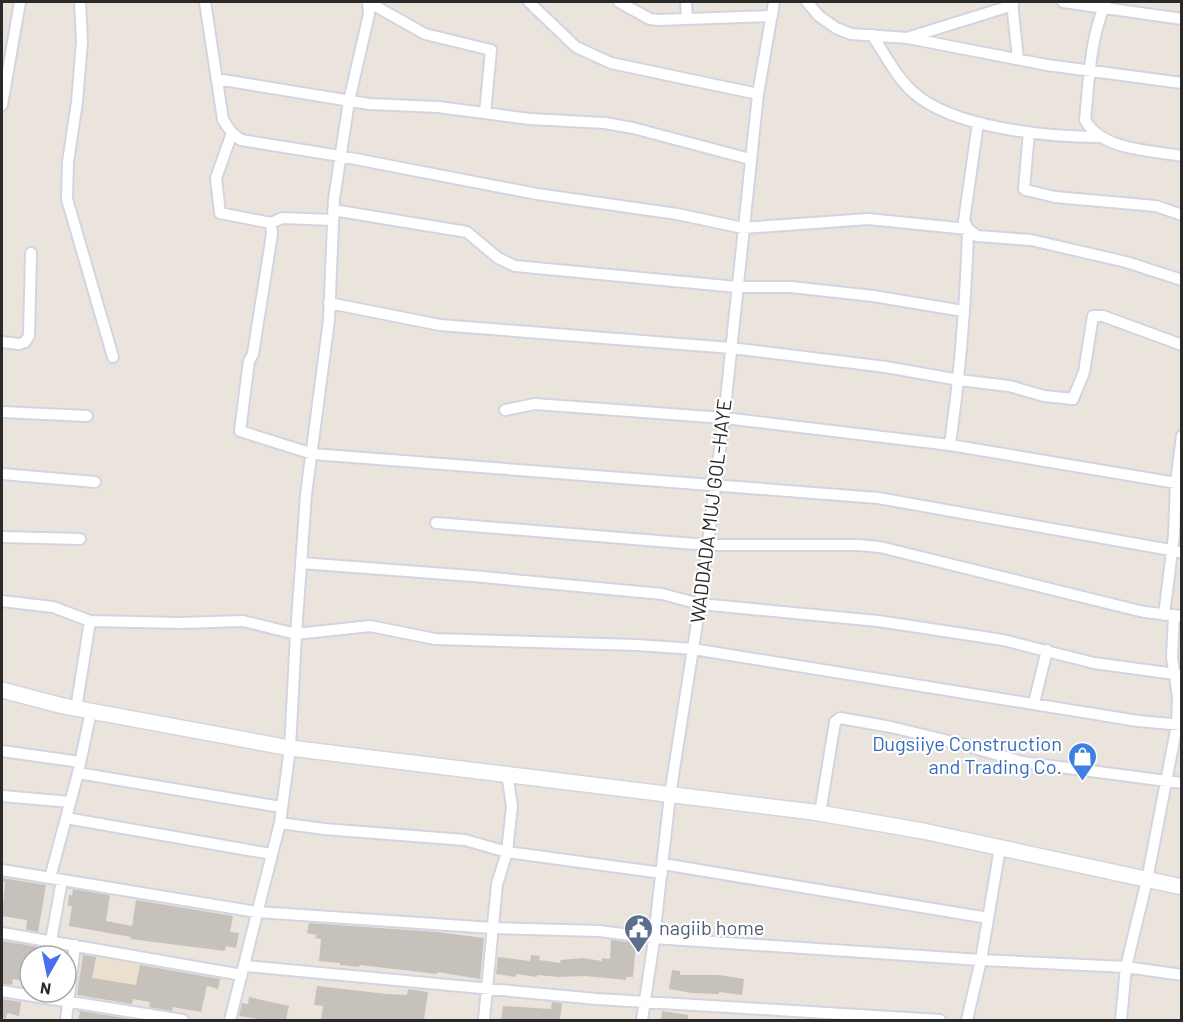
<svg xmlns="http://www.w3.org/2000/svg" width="1183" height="1022" font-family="Barlow,sans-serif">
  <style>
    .education { fill: #ebdfcd }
    .building { fill: #c6c2bb }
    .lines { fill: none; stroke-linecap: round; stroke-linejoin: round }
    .street-casing { stroke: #d2d5e1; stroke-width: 14 }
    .secondary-casing { stroke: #d2d5e1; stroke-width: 18 }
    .street { stroke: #fff; stroke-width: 10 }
    .secondary { stroke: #fff; stroke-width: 15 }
    .labels { text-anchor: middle; stroke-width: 4.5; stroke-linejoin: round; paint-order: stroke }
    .street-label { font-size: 20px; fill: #292929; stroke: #fff }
    .shop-label { font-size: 20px; fill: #366cbe; stroke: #fff; text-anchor: end }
    .service-label { font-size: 20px; fill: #4e5e75; stroke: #fff; text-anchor: start }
  </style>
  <rect width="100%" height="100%" fill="#eae4dc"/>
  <path class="education" d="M 83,949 L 153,960 L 147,1000 L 76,989 Z"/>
  <path class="building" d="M 2,878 L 46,885 L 38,932 L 26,930 L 27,920 L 2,916 L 5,882 L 2,882 Z
    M 73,889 L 110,895 L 106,921 L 132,926 L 136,900 L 233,916 L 230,932 L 239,933 L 236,948 L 226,946 L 225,951 L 130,939 L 131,937 L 69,926 L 72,906 L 68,906 L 69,895 L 72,895 Z
    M 309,923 L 437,932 L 484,938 L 480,979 L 437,972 L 437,974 L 360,965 L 359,967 L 340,965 L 340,963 L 319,961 L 321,939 L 315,938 L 316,935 L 307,933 Z
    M 611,940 L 636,943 L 633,977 L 626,977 L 626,980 L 585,976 L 558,977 L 537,975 L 537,977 L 517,974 L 516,977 L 496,974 L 498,957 L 530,961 L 531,955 L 540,956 L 539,960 L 561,963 L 560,960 L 583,958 L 602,961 L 602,958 L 610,959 Z
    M 2,941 L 64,951 L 63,956 L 30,956 L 30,982 L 13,979 L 12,985 L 2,984 Z
    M 83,955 L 96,957 L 92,978 L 136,985 L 140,965 L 220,979 L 218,989 L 207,986 L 201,1012 L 173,1007 L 172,1011 L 149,1007 L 150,1002 L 133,999 L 132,1004 L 77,995 Z
    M 672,970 L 680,971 L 680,975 L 719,975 L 744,979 L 742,995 L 719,992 L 719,994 L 692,993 L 669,989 Z
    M 317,986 L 387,994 L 407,995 L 408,989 L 428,992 L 424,1020 L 321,1020 L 323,1006 L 314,1005 Z
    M 249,997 L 289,1006 L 286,1020 L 266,1019 L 265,1020 L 239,1016 L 242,1003 L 248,1004 Z
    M 2,999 L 21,1002 L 19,1016 L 7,1013 L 6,1019 L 2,1018 Z
    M 552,1002 L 562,1003 L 560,1020 L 501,1020 L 503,1006 L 551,1009 Z
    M 75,1010 L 130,1019 L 130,1020 L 78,1020 L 80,1012 Z
    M 662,1011 L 688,1015 L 688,1020 L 661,1020 Z"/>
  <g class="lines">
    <defs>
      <path id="street" d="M 80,2 L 82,42 L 77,102 L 68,162 L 67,199 L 113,357
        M 205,2 L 223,120 L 232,133 L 241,140 L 340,156 L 537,194 L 677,214 L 743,228 L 868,219 L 968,229 C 966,301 960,374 950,445
        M 368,2 L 425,34 L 491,50 L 485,113
        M 529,2 L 576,47 L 611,63 L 758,94
        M 619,2 L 650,19 L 658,20 L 772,16
        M 686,2 L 687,19
        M 807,2 L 819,16 L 836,28 L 851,34 L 908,38 L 1047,65 L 1182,83
        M 1012,2 L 1018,59
        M 1063,2 L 1182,19
        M 1106,2 C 1090,38 1089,80 1085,120 C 1102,151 1151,150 1182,156
        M 872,35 C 885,54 896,77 913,92 C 952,128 1048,137 1099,137
        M 910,37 L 1013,5
        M 217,79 L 369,104 L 438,107 L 530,119 L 605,123 L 633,128 L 750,159
        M 2,105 L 20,2
        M 978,123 L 964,221 L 968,229 L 977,236 L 1031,240 L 1126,262 L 1182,280
        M 1029,132 L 1024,189 L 1026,190 L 1055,197 L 1156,206 L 1182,215
        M 232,133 L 216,178 L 220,213 L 271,223 L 282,218 L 332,220
        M 333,210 L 467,232 L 498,258 L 515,266 L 737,287 L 791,287 L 873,296 L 963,311
        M 271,223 L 272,234 L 253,354 L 249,361 L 240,431 L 313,454 L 878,498 L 1182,552
        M 329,303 L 440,325 L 731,348 L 886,367 L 959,380 L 1009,386 L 1044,396 L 1073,399 L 1084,372 L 1093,316 L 1103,316 L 1182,345
        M 2,342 L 19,344 L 25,342 L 29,336 L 31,253
        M 505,410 L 535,404 L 724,418 L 950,445 L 1182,484
        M 2,412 L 87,416
        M 2,474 L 95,482
        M 436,523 L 707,545 L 858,545 L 880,547 L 1144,612 L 1182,616
        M 2,537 L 80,539
        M 301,563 L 472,576 L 662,594 L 700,604 L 878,621 L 1003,640 L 1094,663 L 1182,675
        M 2,601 L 53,607 L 90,621 L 181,623 L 243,621 L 296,634 L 370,626 L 435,639 L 637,645 L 693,649 L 1138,721 L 1182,725
        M 1164,615 L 1174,535 L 1176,482 L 1182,436
        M 1034,703 L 1047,650
        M 76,709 L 90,621
        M 2,751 L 80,762
        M 78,773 L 281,807
        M 2,796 L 70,802
        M 820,813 L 835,722 L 840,718 L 891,727 L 961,744 L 1022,762 L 1182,783
        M 66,818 L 271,854
        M 280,823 L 324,829 L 465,840 L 507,852 L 662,873
        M 663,864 L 988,918
        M 2,870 L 257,912 L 493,928 L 599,931 L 654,938 L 981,960 L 1126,967 L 1182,975
        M 50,878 L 78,773 L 91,711
        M 2,933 L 242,975
        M 51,941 L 62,880
        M 245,966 L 597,999 L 940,1020
        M 2,991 L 183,1020
        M 66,1020 L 75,945
        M 230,1020 L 280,823 L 290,748 L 296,634 L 306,495 L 329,320 L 334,199 L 349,101 L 369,14 L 368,2
        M 484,1020 L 497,884 L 507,852 L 512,806 L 507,774
        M 642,1020 L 653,947 L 670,795 L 700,604 L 724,418 L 758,94 L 774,2
        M 967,1020 L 981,960 L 1000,848
        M 1121,1020 L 1126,967 L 1147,880 L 1177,725 L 1178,697 L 1172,657 L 1174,616"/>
      <path id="secondary" d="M 2,690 L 63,706 L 290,748 L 813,812 L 923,831 L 1182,887"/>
    </defs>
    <use href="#street" class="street-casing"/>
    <use href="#secondary" class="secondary-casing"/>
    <use href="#street" class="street"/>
    <use href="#secondary" class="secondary"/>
  </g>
  <defs>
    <symbol id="shop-pin" viewBox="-11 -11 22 30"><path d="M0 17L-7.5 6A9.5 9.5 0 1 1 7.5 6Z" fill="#3f7fe0" stroke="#fff"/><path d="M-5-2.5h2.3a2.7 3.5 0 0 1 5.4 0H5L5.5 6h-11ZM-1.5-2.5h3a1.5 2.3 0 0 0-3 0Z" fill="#fff"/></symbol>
    <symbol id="civic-pin" viewBox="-11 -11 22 30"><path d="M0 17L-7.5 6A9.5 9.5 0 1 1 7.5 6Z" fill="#5c6f8a" stroke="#fff"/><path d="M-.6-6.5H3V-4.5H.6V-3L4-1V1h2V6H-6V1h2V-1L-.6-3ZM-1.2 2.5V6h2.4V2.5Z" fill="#fff"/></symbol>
  </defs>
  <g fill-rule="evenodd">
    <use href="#shop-pin" x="1066" y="740" width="33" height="45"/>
    <use href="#civic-pin" x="622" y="912" width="33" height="45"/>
  </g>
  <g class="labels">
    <g class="street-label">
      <text transform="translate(711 511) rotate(-83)" y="7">WADDADA MUJ GOL-HAYE</text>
    </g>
    <g class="shop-label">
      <text x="1062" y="751">Dugsiiye Construction<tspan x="1062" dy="23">and Trading Co.</tspan></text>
    </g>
    <g class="service-label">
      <text x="659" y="935">nagiib home</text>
    </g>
  </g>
  <rect width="1183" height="1022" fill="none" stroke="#292929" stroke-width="6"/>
  <g transform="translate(48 974) rotate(189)"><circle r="28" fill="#ffffff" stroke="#a9a9a9" stroke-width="1.5"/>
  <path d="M0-4.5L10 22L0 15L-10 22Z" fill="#486fec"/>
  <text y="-9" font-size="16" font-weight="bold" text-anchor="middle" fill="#292929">N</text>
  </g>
</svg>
